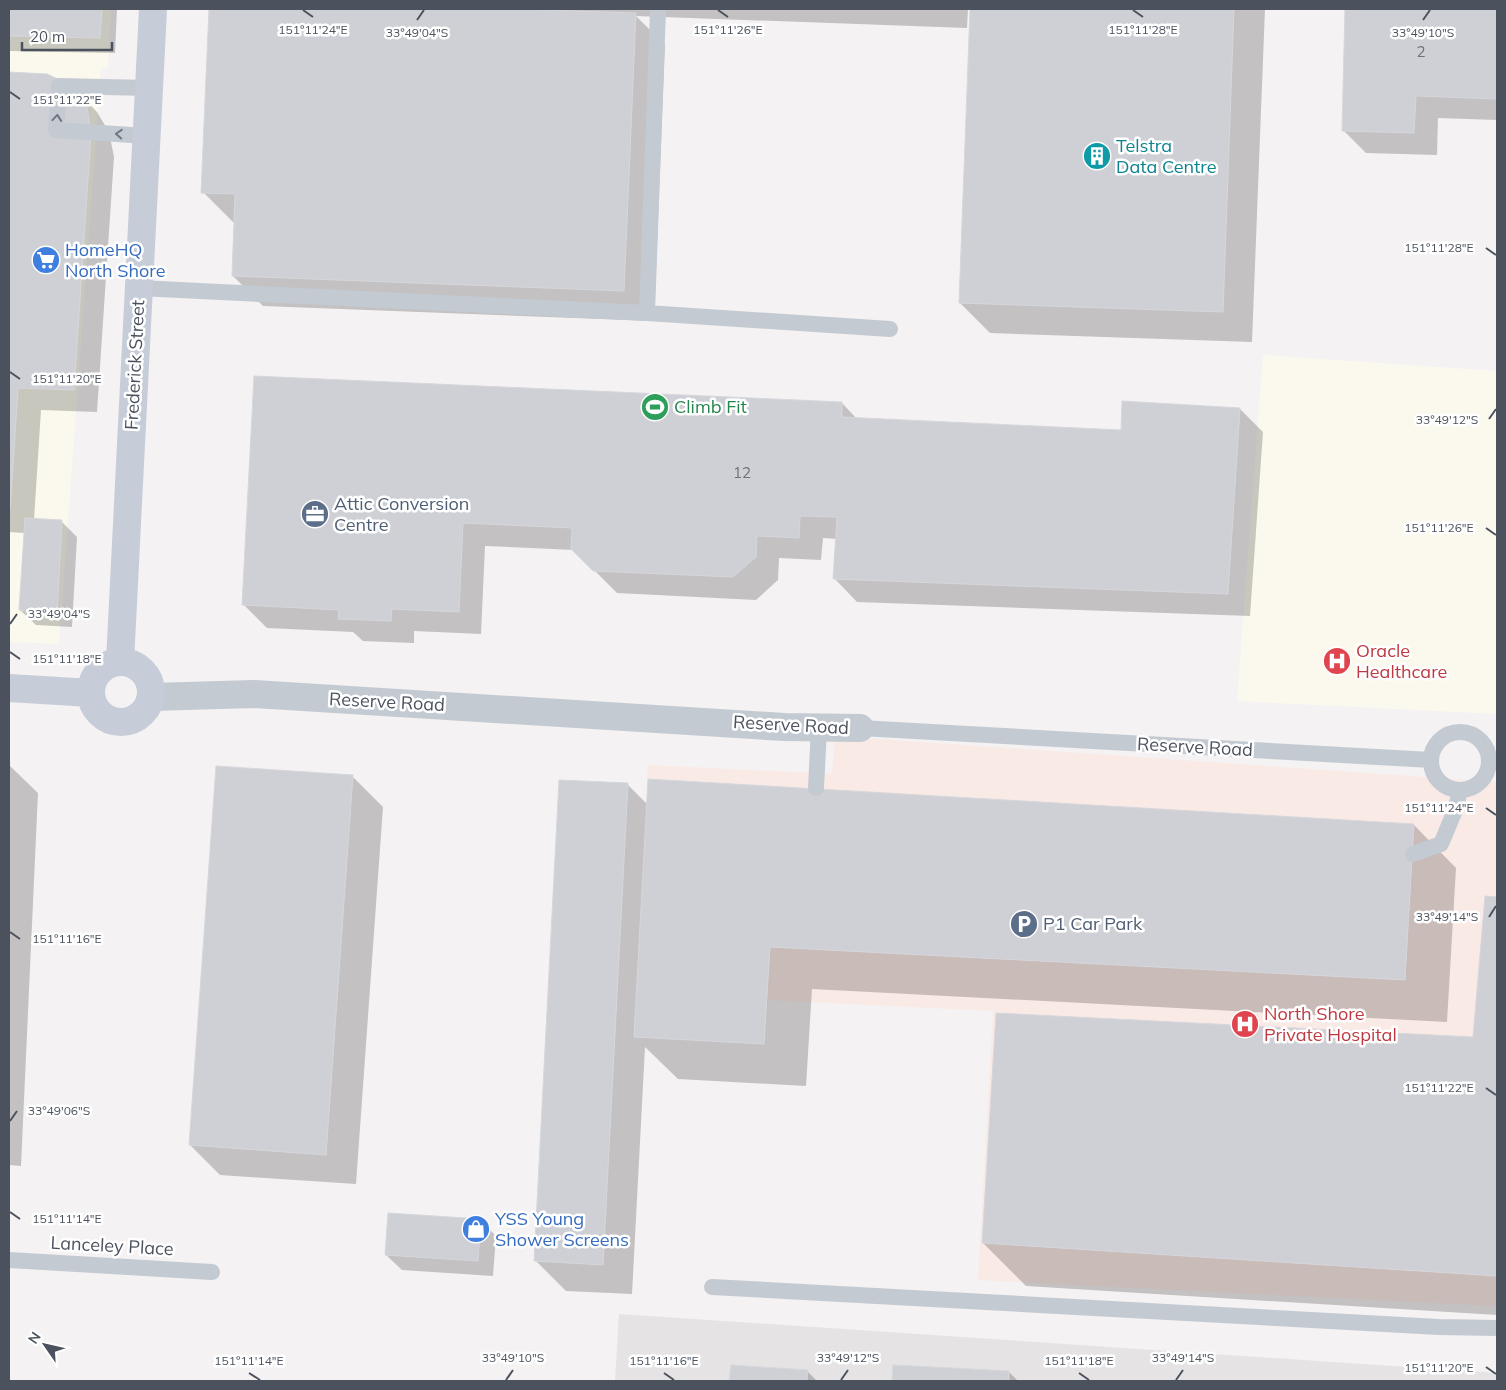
<svg xmlns="http://www.w3.org/2000/svg" width="1506" height="1390" font-family="Mulish,sans-serif">
  <style>
    .commercial { fill: #fbf9ee }
    .education { fill: #e5e3e3 }
    .medical { fill: #faeae6 }
    .shadow { fill: #0003 }
    .building { fill: #cfd0d5; stroke: #d6d7dc }
    .lines { fill: none; stroke-linecap: round; stroke-linejoin: round }
    .lane { stroke: #c4cad2; stroke-width: 16 }
    .street { stroke: #c4cad2; stroke-width: 28 }
    .secondary { stroke: #c6ccd8; stroke-width: 28 }
    .oneway { stroke: #6f7681 }
    .ticks { fill: none; stroke: #4b525e; stroke-width: 2 }
    .labels { text-anchor: middle; stroke-width: 5; stroke-linejoin: round; paint-order: stroke }
    .number-label { font-size: 15px; fill: #6c727c }
    .culture-label { font-size: 18px; fill: #0d838f; stroke: #fff; text-anchor: start }
    .shop-label { font-size: 18px; fill: #366cbe; stroke: #fff; text-anchor: start }
    .street-label { font-size: 18px; fill: #4b525e; stroke: #fff }
    .leisure-label { font-size: 18px; fill: #27864d; stroke: #fff; text-anchor: start }
    .service-label { font-size: 18px; fill: #4e5e75; stroke: #fff; text-anchor: start }
    .health-label { font-size: 18px; fill: #be3a42; stroke: #fff; text-anchor: start }
    .ticks-label { font-size: 12px; text-anchor: middle; fill: #4b525e; stroke: #fff; stroke-width: 5; stroke-linejoin: round; paint-order: stroke }
  </style>
  <rect width="100%" height="100%" fill="#f4f2f2"/>
  <path class="commercial" d="M 9,9 L 111,9 L 108,68 L 101,68 L 59,644 L 9,642 Z
    M 1263,355 L 1497,371 L 1497,714 L 1237,701 Z"/>
  <path class="education" d="M 619,1314 L 1497,1373 L 1497,1381 L 615,1381 Z"/>
  <path class="medical" d="M 835,736 L 1497,782 L 1497,1306 L 978,1280 L 993,1011 L 768,1000 L 764,1044 L 634,1037 L 648,765 L 832,774 Z"/>
  <path class="shadow" d="M 9,9 L 117,9 L 115,53 L 9,51 Z
    M 210,9 L 968,9 L 967,28 L 636,16 L 665,45 L 654,321 L 263,306 L 233,276 L 236,223 L 233,222 L 203,192 Z
    M 971,9 L 1265,9 L 1252,342 L 990,333 L 960,303 Z
    M 1346,9 L 1497,9 L 1497,120 L 1438,118 L 1437,155 L 1366,153 L 1343,130 Z
    M 9,73 L 47,75 L 74,88 L 97,112 L 109,132 L 114,157 L 97,412 L 41,410 L 34,520 L 62,522 L 77,537 L 72,627 L 36,625 L 20,610 L 25,533 L 9,532 Z
    M 255,377 L 842,403 L 857,419 L 1123,431 L 1240,409 L 1263,432 L 1250,616 L 857,602 L 835,579 L 837,539 L 823,538 L 821,560 L 779,558 L 778,580 L 756,600 L 617,593 L 574,550 L 485,546 L 481,634 L 414,631 L 414,643 L 363,641 L 353,632 L 267,628 L 244,605 Z
    M 9,765 L 38,793 L 21,1166 L 9,1165 Z
    M 353,777 L 383,807 L 356,1184 L 220,1175 L 190,1145 Z
    M 627,784 L 648,805 L 1414,825 L 1456,868 L 1447,1022 L 812,989 L 806,1086 L 678,1079 L 645,1047 L 632,1294 L 566,1291 L 536,1261 Z
    M 1486,897 L 1497,898 L 1497,1315 L 1026,1286 L 983,1243 L 1474,1038 Z
    M 480,1220 L 496,1236 L 493,1276 L 402,1270 L 386,1255 Z
    M 732,1366 L 807,1371 L 817,1381 L 731,1381 Z
    M 894,1366 L 1009,1372 L 1018,1381 L 893,1381 Z"/>
  <path class="building" d="M 9,9 L 102,9 L 100,38 L 9,36 Z
    M 209,9 L 515,9 L 636,13 L 624,291 L 232,276 L 235,194 L 201,193 Z
    M 970,9 L 1234,9 L 1223,312 L 959,303 Z
    M 1345,9 L 1497,9 L 1497,99 L 1416,96 L 1414,133 L 1342,131 Z
    M 9,72 L 47,74 L 75,87 L 87,108 L 91,133 L 74,390 L 18,388 L 10,511 L 9,511 Z
    M 254,376 L 842,402 L 842,417 L 1121,430 L 1122,401 L 1240,408 L 1228,594 L 833,579 L 837,517 L 800,516 L 799,538 L 757,536 L 756,557 L 733,577 L 593,571 L 571,549 L 572,528 L 463,523 L 459,612 L 392,609 L 391,621 L 338,619 L 339,610 L 242,605 Z
    M 25,518 L 62,520 L 57,613 L 19,610 Z
    M 216,766 L 353,775 L 326,1155 L 189,1145 Z
    M 648,779 L 1414,824 L 1405,980 L 770,947 L 764,1044 L 634,1037 Z
    M 559,780 L 628,783 L 603,1265 L 534,1261 Z
    M 1485,896 L 1497,897 L 1497,1276 L 982,1243 L 996,1013 L 1473,1037 Z
    M 388,1213 L 481,1219 L 478,1261 L 385,1255 Z
    M 731,1365 L 808,1370 L 807,1381 L 729,1381 Z
    M 893,1365 L 1009,1371 L 1009,1381 L 892,1381 Z"/>
  <g class="lines">
    <path class="lane" d="M 146,136 L 56,130 L 59,86 L 149,88
      M 139,288 L 647,313 L 890,329
      M 647,313 L 658,9
      M 860,728 L 1431,760
      M1431 761a29 29 0 1 1 58 0a29 29 0 1 1-58 0Z
      M 816,788 L 819,728
      M 1413,854 L 1441,844 L 1456,808 L 1460,790
      M 9,1260 L 212,1272
      M 712,1287 L 1439,1327 L 1497,1328"/>
    <path class="street" d="M 151,697 L 254,694 L 784,727 L 860,728"/>
    <path class="secondary" d="M 120,662 L 153,9
      M91 692a30 30 0 1 1 60 0a30 30 0 1 1-60 0Z
      M 9,688 L 91,693"/>
  </g>
  <defs><path id="oneway-chevron" d="M-2-3.5L2.5 0L-2 3.5" fill="none" stroke-width="1.6" stroke-linecap="round" stroke-linejoin="round" transform="scale(1.25)"/></defs>
  <g class="oneway">
    <use href="#oneway-chevron" transform="translate(57 118) rotate(-85)"/>
    <use href="#oneway-chevron" transform="translate(119 134) rotate(-176)"/>
  </g>
  <path class="ticks" d="M 303,10 L 313,17M 718,10 L 728,17M 1133,10 L 1143,17M 417,20 L 424,10M 1423,20 L 1430,10M 10,92 L 20,99M 1486,248 L 1496,255M 10,372 L 20,379M 1489,419 L 1496,409M 1486,528 L 1496,535M 10,624 L 17,614M 10,652 L 20,659M 1486,808 L 1496,815M 1489,917 L 1496,906M 10,932 L 20,939M 1486,1088 L 1496,1095M 10,1121 L 17,1111M 10,1212 L 20,1219M 1486,1367 L 1496,1374M 249,1373 L 260,1380M 664,1373 L 674,1380M 1079,1373 L 1089,1380M 506,1380 L 513,1370M 841,1380 L 848,1370M 1176,1380 L 1183,1370"/>
  <defs>
    <symbol id="building-disc" viewBox="-11 -11 22 22"><circle r="9.5" fill="#0f9aa8" stroke="#fff"/><path d="M-4-6H4V6H1V3H-1V6H-4ZM-2.5-4.3h1.7v1.8h-1.7ZM.8-4.3h1.7v1.8H.8ZM-2.5-1h1.7V.8h-1.7ZM.8-1h1.7V.8H.8Z" fill="#fff"/></symbol>
    <symbol id="supermarket-disc" viewBox="-11 -11 22 22"><circle r="9.5" fill="#3f7fe0" stroke="#fff"/><path d="M-6-5.5h2.5l.6 2H6L4.5 2H-2.5L-4.4-4H-6ZM-1.5 3.2a1.3 1.3 0 1 0 .1 0ZM3 3.2a1.3 1.3 0 1 0 .1 0Z" fill="#fff"/></symbol>
    <symbol id="stadium-disc" viewBox="-11 -11 22 22"><circle r="9.5" fill="#2e9e5b" stroke="#fff"/><path d="M0-5a6.5 5 0 1 0 0 10a6.5 5 0 1 0 0-10ZM-3.5-1.8h7v3.6h-7Z" fill="#fff"/></symbol>
    <symbol id="office-disc" viewBox="-11 -11 22 22"><circle r="9.5" fill="#5c6f8a" stroke="#fff"/><path d="M-6-3h4V-5.5h4V-3h4V5H-6ZM-1-4.5V-3h2v-1.5ZM-6 0V1H6V0Z" fill="#fff"/></symbol>
    <symbol id="hospital-disc" viewBox="-11 -11 22 22"><circle r="9.5" fill="#e0444e" stroke="#fff"/><path d="M-5-5h3v3.5h4V-5h3V5h-3V1.5h-4V5h-3Z" fill="#fff"/></symbol>
    <symbol id="parking-disc" viewBox="-11 -11 22 22"><circle r="9.5" fill="#5c6f8a" stroke="#fff"/><path d="M-3.5-5.5H1a3.5 3.5 0 0 1 0 7H-1V5.5H-3.5ZM-1-3.4V-.6H.8a1.4 1.4 0 0 0 0-2.8Z" fill="#fff"/></symbol>
    <symbol id="shop-disc" viewBox="-11 -11 22 22"><circle r="9.5" fill="#3f7fe0" stroke="#fff"/><path d="M-5-2.5h2.3a2.7 3.5 0 0 1 5.4 0H5L5.5 6h-11ZM-1.5-2.5h3a1.5 2.3 0 0 0-3 0Z" fill="#fff"/></symbol>
  </defs>
  <g fill-rule="evenodd">
    <use href="#building-disc" x="1081" y="140" width="32" height="32"/>
    <use href="#supermarket-disc" x="30" y="244" width="32" height="32"/>
    <use href="#stadium-disc" x="639" y="391" width="32" height="32"/>
    <use href="#office-disc" x="299" y="498" width="32" height="32"/>
    <use href="#hospital-disc" x="1321" y="645" width="32" height="32"/>
    <use href="#parking-disc" x="1008" y="908" width="32" height="32"/>
    <use href="#hospital-disc" x="1229" y="1008" width="32" height="32"/>
    <use href="#shop-disc" x="460" y="1213" width="32" height="32"/>
  </g>
  <g class="labels">
    <g class="number-label">
      <text x="1421" y="57">2</text>
      <text x="742" y="478">12</text>
    </g>
    <g class="culture-label">
      <text x="1116" y="152">Telstra<tspan x="1116" dy="21">Data Centre</tspan></text>
    </g>
    <g class="shop-label">
      <text x="65" y="256">HomeHQ<tspan x="65" dy="21">North Shore</tspan></text>
      <text x="495" y="1225">YSS Young<tspan x="495" dy="21">Shower Screens</tspan></text>
    </g>
    <g class="street-label">
      <text transform="translate(135 365) rotate(-87)" y="6">Frederick Street</text>
      <text transform="translate(387 702) rotate(3)" y="6">Reserve Road</text>
      <text transform="translate(791 725) rotate(3)" y="6">Reserve Road</text>
      <text transform="translate(1195 747) rotate(3)" y="6">Reserve Road</text>
      <text transform="translate(112 1246) rotate(3)" y="6">Lanceley Place</text>
    </g>
    <g class="leisure-label">
      <text x="674" y="413">Climb Fit</text>
    </g>
    <g class="service-label">
      <text x="334" y="510">Attic Conversion<tspan x="334" dy="21">Centre</tspan></text>
      <text x="1043" y="930">P1 Car Park</text>
    </g>
    <g class="health-label">
      <text x="1356" y="657">Oracle<tspan x="1356" dy="21">Healthcare</tspan></text>
      <text x="1264" y="1020">North Shore<tspan x="1264" dy="21">Private Hospital</tspan></text>
    </g>
  </g>
  <g class="ticks-label">
    <text x="313" y="34">151°11'24"E</text>
    <text x="728" y="34">151°11'26"E</text>
    <text x="1143" y="34">151°11'28"E</text>
    <text x="417" y="37">33°49'04"S</text>
    <text x="1423" y="37">33°49'10"S</text>
    <text x="67" y="104">151°11'22"E</text>
    <text x="1439" y="252">151°11'28"E</text>
    <text x="67" y="383">151°11'20"E</text>
    <text x="1447" y="424">33°49'12"S</text>
    <text x="1439" y="532">151°11'26"E</text>
    <text x="59" y="618">33°49'04"S</text>
    <text x="67" y="663">151°11'18"E</text>
    <text x="1439" y="812">151°11'24"E</text>
    <text x="1447" y="921">33°49'14"S</text>
    <text x="67" y="943">151°11'16"E</text>
    <text x="1439" y="1092">151°11'22"E</text>
    <text x="59" y="1115">33°49'06"S</text>
    <text x="67" y="1223">151°11'14"E</text>
    <text x="513" y="1362">33°49'10"S</text>
    <text x="848" y="1362">33°49'12"S</text>
    <text x="1183" y="1362">33°49'14"S</text>
    <text x="249" y="1365">151°11'14"E</text>
    <text x="664" y="1365">151°11'16"E</text>
    <text x="1079" y="1365">151°11'18"E</text>
    <text x="1439" y="1372">151°11'20"E</text>
  </g>
  <rect width="1506" height="1390" fill="none" stroke="#4b525e" stroke-width="20"/>
  <g transform="translate(45 1345) rotate(304)" stroke="#ffffff" stroke-width="4" paint-order="stroke">
  <path d="M0-4L9 19L0 12L-9 19Z" fill="#4b525e"/>
  <text y="-8" font-size="14" font-weight="bold" text-anchor="middle" fill="#4b525e">N</text>
  </g>
  <path d="M22 42v8h90v-8" fill="none" stroke="#4b525e" stroke-width="2.5"/>
  <text x="30" y="42" font-size="15" fill="#4b525e" stroke="#ffffff" stroke-width="4" paint-order="stroke">20 m</text>
</svg>
